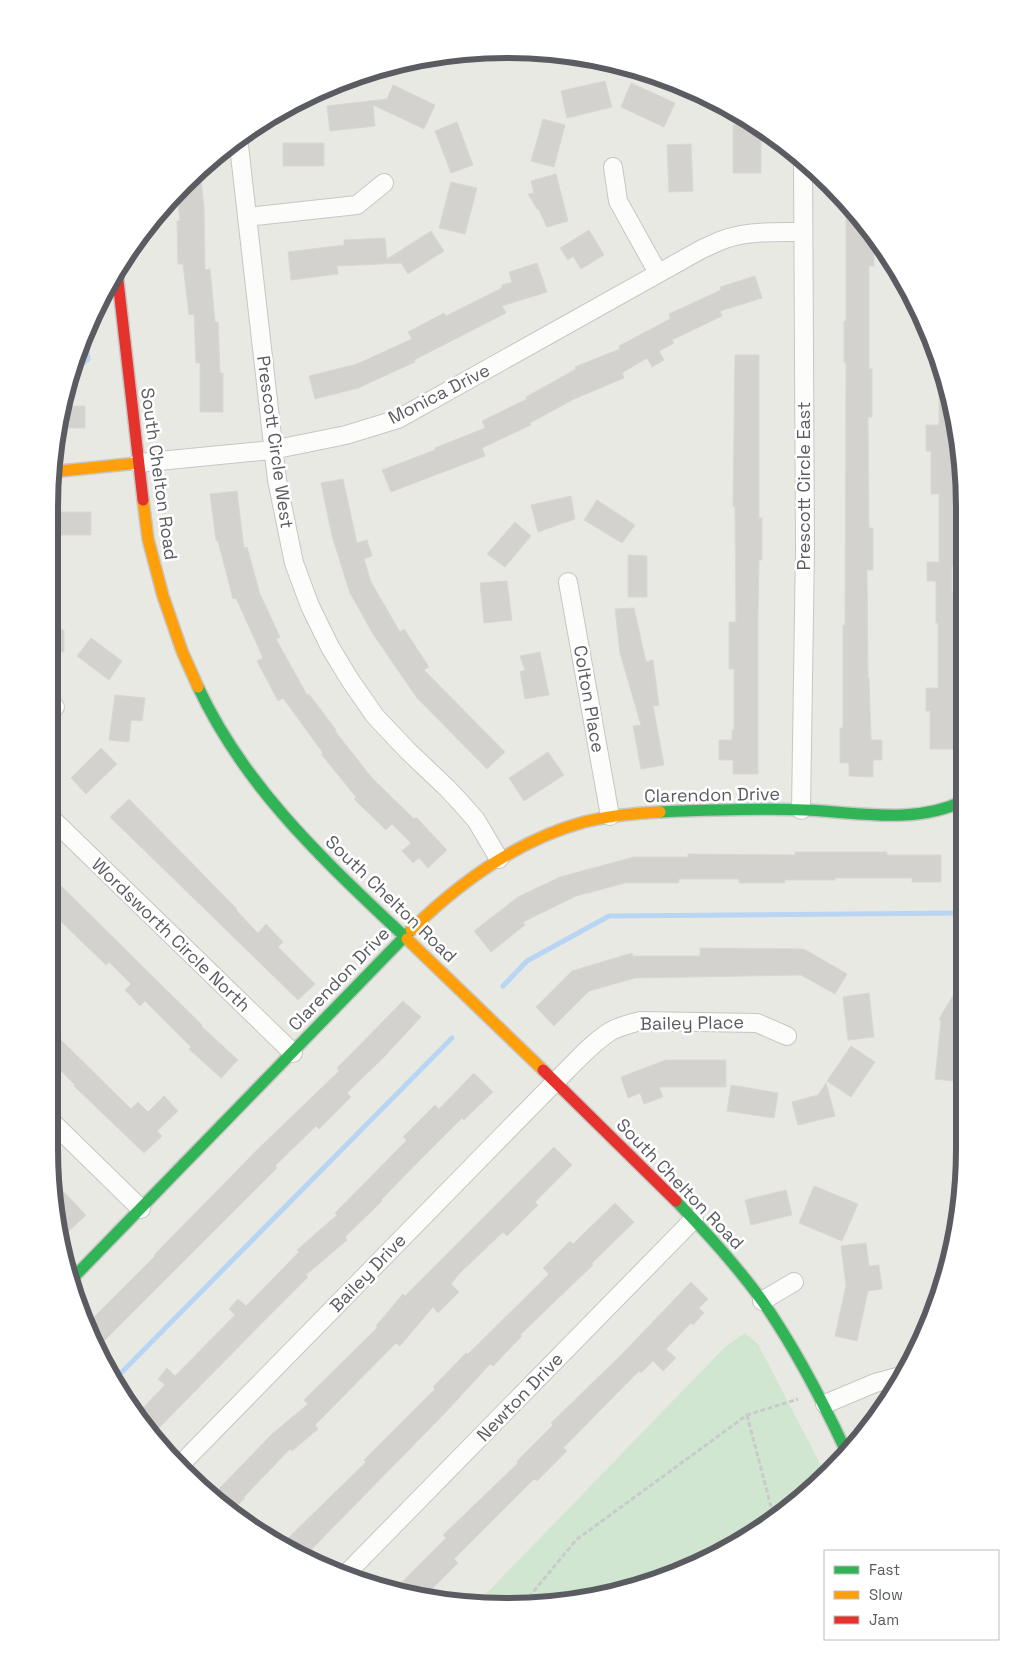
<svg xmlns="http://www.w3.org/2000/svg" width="1014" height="1655" font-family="'Space Grotesk',sans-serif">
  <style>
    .green { fill: #d1e6d1 }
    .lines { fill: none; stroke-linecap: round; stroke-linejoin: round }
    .stream { stroke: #b8d5f4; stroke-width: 5 }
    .building { fill: #d3d2cf; stroke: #d8d8d3 }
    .street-casing { stroke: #c6c6c4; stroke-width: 20 }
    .fast-casing { stroke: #c6c6c5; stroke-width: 14 }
    .slow-casing { stroke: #c6c6c5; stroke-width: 14 }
    .jam-casing { stroke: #c6c6c5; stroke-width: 14 }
    .path { stroke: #c7cbc9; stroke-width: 3; stroke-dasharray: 5 2.5; stroke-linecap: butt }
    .street { stroke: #fcfcfb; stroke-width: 18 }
    .fast { stroke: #30b455; stroke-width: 11 }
    .slow { stroke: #ff9f0a; stroke-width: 11 }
    .jam { stroke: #e5322d; stroke-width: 11 }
    .labels { text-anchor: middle; stroke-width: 5; stroke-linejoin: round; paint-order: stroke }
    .street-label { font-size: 18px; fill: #5a5c61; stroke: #fff }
    .rim { fill: none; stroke: #5a5c61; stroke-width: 6 }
  </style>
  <rect width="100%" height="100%" fill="#e9e9e4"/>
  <path class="green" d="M 745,1333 L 758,1344 L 824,1471 L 786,1512 L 654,1582 L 507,1606 L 478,1602 L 725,1347 Z"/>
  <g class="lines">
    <path class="stream" d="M 72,365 L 82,364 L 88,359 L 85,336
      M 503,986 L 527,961 L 609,916 L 963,913
      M 117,1377 L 452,1038"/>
  </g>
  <path class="building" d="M 605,81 L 612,107 L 567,118 L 561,91 Z
    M 631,83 L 675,103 L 664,127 L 621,107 Z
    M 393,85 L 435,105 L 424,129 L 373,105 L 375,126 L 330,131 L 327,106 L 387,99 Z
    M 543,119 L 565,125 L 554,167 L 531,161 Z
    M 457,122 L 473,165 L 451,173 L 435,131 Z
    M 733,125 L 761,125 L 761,173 L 733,173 Z
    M 283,143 L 324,143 L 324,166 L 283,166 Z
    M 691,144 L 693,191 L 669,192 L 667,145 Z
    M 200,169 L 204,208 L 205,270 L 210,269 L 215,322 L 218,322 L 220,373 L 223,373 L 223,412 L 200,412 L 200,363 L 196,363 L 194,314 L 189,315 L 183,264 L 178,264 L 177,221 L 180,221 L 177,190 L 183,183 Z
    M 556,174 L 568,221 L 547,227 L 538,208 L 537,209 L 528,194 L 534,193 L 531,181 Z
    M 451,182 L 477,188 L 465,234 L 439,228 Z
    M 846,200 L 851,205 L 874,237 L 874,266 L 869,266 L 869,369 L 872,369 L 872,417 L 868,417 L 869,528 L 873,528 L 873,570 L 867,570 L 868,678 L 869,678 L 871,740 L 882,740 L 882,760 L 873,760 L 873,777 L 849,776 L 849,763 L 840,763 L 840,728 L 843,728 L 843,625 L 845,625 L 846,363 L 844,363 L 844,321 L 846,321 Z
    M 589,230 L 604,255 L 581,269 L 573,256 L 568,260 L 560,248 Z
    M 431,231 L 444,251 L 408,274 L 401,263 L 337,266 L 338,274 L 291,280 L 288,252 L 344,245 L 344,240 L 385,238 L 387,259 Z
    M 537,263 L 547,292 L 502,306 L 506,313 L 414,360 L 415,362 L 358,388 L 315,399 L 309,376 L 357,364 L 412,339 L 408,332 L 444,313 L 446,316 L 502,288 L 502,285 L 512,282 L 509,272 Z
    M 755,276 L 762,298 L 720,311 L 722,316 L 672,340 L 674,343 L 659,351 L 664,360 L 652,367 L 647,358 L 622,373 L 624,378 L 574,399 L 530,423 L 531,425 L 482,448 L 485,456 L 391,492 L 382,470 L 435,450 L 435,448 L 485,428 L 482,421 L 527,399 L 526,397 L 576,369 L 575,367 L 620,349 L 619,346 L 670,319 L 669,314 L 721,290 L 720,287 Z
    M 735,355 L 759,355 L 759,518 L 762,518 L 762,560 L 759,560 L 758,615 L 758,774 L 733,774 L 733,760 L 719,760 L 719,740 L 732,740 L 732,730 L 734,730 L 734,669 L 729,669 L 729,622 L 736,622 L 735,506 L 733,506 Z
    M 939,377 L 945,377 L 960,441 L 952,441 L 952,467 L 961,467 L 960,553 L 962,553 L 962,566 L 952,566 L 952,593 L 961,593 L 961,701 L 955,701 L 955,749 L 930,749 L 930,711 L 926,711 L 926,688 L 938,688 L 938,623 L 936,623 L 936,581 L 927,581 L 927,562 L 939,562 L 939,494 L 931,494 L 931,451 L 926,451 L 926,425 L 939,425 Z
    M 64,406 L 85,406 L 85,428 L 60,428 Z
    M 343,479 L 357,543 L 367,540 L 372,556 L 364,559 L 371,582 L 400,632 L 404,629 L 429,667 L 424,670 L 505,752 L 487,769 L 417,698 L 373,634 L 350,593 L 332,536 L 321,483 Z
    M 237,491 L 244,548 L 247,547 L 260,594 L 280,637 L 276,639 L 307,695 L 309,694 L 336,730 L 335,731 L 372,778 L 414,819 L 416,817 L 447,850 L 428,868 L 419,858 L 413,863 L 402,851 L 411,843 L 392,824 L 386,830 L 354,799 L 356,797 L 321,754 L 323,753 L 283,698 L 278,701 L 257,661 L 263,658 L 236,598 L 233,599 L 218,541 L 216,541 L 210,494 Z
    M 571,496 L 575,519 L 538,532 L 531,505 Z
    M 597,500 L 635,525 L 622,543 L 584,520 Z
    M 55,512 L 91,512 L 91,535 L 55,535 Z
    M 515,522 L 531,536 L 505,567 L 487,554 Z
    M 628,555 L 647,556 L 647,597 L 628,597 Z
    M 507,581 L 512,620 L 484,623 L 480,583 Z
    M 634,608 L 646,662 L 653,660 L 659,705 L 653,706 L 664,765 L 641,769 L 633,726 L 641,725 L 620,653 L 615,609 Z
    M 50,630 L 64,630 L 64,652 L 49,652 Z
    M 91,638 L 122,661 L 109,680 L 77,656 Z
    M 540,652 L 549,695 L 525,699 L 520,672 L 525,670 L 520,656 Z
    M 115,695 L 145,698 L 142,721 L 131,720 L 129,742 L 109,740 Z
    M 101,748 L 117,764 L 86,794 L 71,778 Z
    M 548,752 L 564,775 L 524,801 L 509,778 Z
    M 129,799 L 237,909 L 236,910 L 258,933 L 266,924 L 283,942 L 278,947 L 315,984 L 298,1000 L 110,817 Z
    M 795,852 L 887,852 L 887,855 L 941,855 L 941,882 L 912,882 L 912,878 L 835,878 L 835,880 L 785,880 L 785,883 L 739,883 L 739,879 L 679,879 L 679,883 L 625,883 L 576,896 L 523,922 L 525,925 L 491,952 L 474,931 L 518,897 L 560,877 L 634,857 L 688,857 L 688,854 L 795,855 Z
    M 49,874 L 202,1025 L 201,1026 L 238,1060 L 221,1078 L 189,1049 L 191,1047 L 145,1001 L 140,1006 L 125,990 L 131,984 L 109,962 L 106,965 L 49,910 Z
    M 700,948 L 804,949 L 847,974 L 835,994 L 801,975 L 635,978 L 589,991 L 554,1026 L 536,1007 L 572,971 L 632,953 L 633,956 L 700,956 Z
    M 963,978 L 964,1082 L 935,1079 L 941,1021 L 939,1019 Z
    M 869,993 L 874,1037 L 848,1040 L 843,997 Z
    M 403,1001 L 421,1017 L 384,1057 L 347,1093 L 351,1097 L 319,1129 L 316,1126 L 275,1166 L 277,1168 L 100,1345 L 88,1323 L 155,1256 L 154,1255 L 258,1149 L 339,1071 L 337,1068 Z
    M 49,1028 L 131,1109 L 138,1102 L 148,1112 L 164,1096 L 178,1111 L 157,1131 L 162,1136 L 144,1153 L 74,1086 L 75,1085 L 49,1059 Z
    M 851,1046 L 875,1062 L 851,1097 L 827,1081 Z
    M 666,1060 L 726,1060 L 726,1087 L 659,1087 L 663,1097 L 644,1104 L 640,1093 L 628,1098 L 621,1077 Z
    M 474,1073 L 493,1092 L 464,1120 L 462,1118 L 417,1163 L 381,1200 L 382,1201 L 345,1237 L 347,1240 L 306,1275 L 308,1277 L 271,1314 L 152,1435 L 143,1427 L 137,1414 L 165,1385 L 158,1379 L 167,1368 L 175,1376 L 235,1315 L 229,1309 L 238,1299 L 246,1306 L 299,1252 L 297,1250 L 337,1215 L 335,1213 L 407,1140 L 403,1137 L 435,1105 L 439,1109 Z
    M 826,1083 L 835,1116 L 798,1125 L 792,1102 L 818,1095 Z
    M 731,1085 L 778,1093 L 774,1118 L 727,1111 Z
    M 554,1147 L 572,1165 L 535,1202 L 538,1205 L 507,1236 L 503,1232 L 459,1274 L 451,1284 L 459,1292 L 438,1313 L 433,1307 L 400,1346 L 396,1343 L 315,1425 L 318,1429 L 292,1451 L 290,1449 L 244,1497 L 245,1498 L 230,1513 L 228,1512 L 212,1496 L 272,1434 L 308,1404 L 304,1400 L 378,1327 L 376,1326 L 403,1294 L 405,1296 Z
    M 54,1182 L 86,1215 L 68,1232 L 61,1224 Z
    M 814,1186 L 858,1204 L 842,1241 L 799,1223 Z
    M 786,1190 L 792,1215 L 751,1225 L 745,1200 Z
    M 615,1203 L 634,1222 L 592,1263 L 593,1265 L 520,1335 L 522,1336 L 493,1366 L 490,1364 L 447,1411 L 307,1554 L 284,1542 L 366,1462 L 364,1460 L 435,1389 L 433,1387 L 466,1353 L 468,1354 L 549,1274 L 543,1268 L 570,1241 L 573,1244 Z
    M 866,1243 L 869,1266 L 879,1265 L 882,1289 L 868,1291 L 857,1341 L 835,1336 L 846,1286 L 841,1246 Z
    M 691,1282 L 708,1299 L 699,1308 L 704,1313 L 693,1325 L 691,1323 L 666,1349 L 676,1358 L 663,1371 L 653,1361 L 641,1373 L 639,1371 L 563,1448 L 567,1451 L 537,1481 L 534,1479 L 454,1559 L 458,1563 L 428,1593 L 396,1588 L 446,1538 L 443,1535 L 518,1463 L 517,1461 L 553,1425 L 551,1423 L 622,1354 Z"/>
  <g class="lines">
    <defs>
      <path id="street" d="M 238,137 L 277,480 L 294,563 L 310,606 L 330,647 L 350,680 L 375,716 L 408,751 L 447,788 L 461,803 L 476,820 L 499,859
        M 613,167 L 618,201 L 658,273
        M 247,217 L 357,205 L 384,183
        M 138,463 L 272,450 L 346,435 L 398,419 L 702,249 C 711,245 719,241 728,238 C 752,231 778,232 803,232
        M 568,582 L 610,816
        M 49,713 L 55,707
        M 801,810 L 805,548 L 803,162
        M 49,816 L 293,1053
        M 49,1119 L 141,1209
        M 762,1301 L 794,1282
        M 825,1404 L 875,1383 L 901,1376
        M 181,1464 L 555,1082 C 573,1065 590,1044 611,1031 C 620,1026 630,1024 640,1021 L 757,1023 L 787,1036
        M 346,1574 L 694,1219"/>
      <path id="fast" d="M 198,687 C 247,791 325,861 407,939
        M 660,812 C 708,810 757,808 805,810 C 856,812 915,825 963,801
        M 676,1201 C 707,1233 737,1266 763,1302 C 795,1348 821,1398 845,1449
        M 71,1280 L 411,930"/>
      <path id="slow" d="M 51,472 L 138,463
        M 143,500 L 148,539 L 163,596 L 182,651 L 198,687
        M 411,930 C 459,883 518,840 584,822 C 609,816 634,813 660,812
        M 407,939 L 543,1070"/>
      <path id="jam" d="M 117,272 L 143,500
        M 543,1070 L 676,1201"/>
    </defs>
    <use href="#street" class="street-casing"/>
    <use href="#fast" class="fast-casing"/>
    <use href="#slow" class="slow-casing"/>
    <use href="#jam" class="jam-casing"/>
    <path class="path" d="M 747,1415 L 774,1518
      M 524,1603 L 576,1540 L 747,1415 L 798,1399"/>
    <use href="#street" class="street"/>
    <use href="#fast" class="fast"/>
    <use href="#slow" class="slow"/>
    <use href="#jam" class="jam"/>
  </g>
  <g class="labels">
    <g class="street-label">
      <text transform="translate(439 394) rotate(-27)" y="6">Monica Drive</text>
      <text transform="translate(275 442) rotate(82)" y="6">Prescott Circle West</text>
      <text transform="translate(159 474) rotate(82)" y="6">South Chelton Road</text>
      <text transform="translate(804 486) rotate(-90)" y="6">Prescott Circle East</text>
      <text transform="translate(589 699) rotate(80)" y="6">Colton Place</text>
      <text transform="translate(712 795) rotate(-1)" y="6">Clarendon Drive</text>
      <text transform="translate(391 899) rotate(44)" y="6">South Chelton Road</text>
      <text transform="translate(171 935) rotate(44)" y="6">Wordsworth Circle North</text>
      <text transform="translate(339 979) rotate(-46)" y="6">Clarendon Drive</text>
      <text transform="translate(692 1023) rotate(-1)" y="6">Bailey Place</text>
      <text transform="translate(680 1184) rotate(46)" y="6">South Chelton Road</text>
      <text transform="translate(368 1273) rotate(-46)" y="6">Bailey Drive</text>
      <text transform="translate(520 1397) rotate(-46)" y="6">Newton Drive</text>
    </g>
  </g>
  <path d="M0 0H1014V1655H0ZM507 58H507A449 449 0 0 1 956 507V1149A449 449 0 0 1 507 1598H507A449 449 0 0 1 58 1149V507A449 449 0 0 1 507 58Z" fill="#fff" fill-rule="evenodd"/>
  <path class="rim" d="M507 58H507A449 449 0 0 1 956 507V1149A449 449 0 0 1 507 1598H507A449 449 0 0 1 58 1149V507A449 449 0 0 1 507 58Z"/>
  <rect x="824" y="1550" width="175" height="90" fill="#ffffff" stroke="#bdbec0"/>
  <rect x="834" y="1566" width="25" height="8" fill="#30b455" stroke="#bdbec0"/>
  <text x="869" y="1575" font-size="15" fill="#5a5c61">Fast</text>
  <rect x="834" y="1591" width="25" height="8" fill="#ff9f0a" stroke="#bdbec0"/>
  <text x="869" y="1600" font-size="15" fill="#5a5c61">Slow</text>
  <rect x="834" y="1616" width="25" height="8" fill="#e5322d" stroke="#bdbec0"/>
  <text x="869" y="1625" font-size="15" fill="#5a5c61">Jam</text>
</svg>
